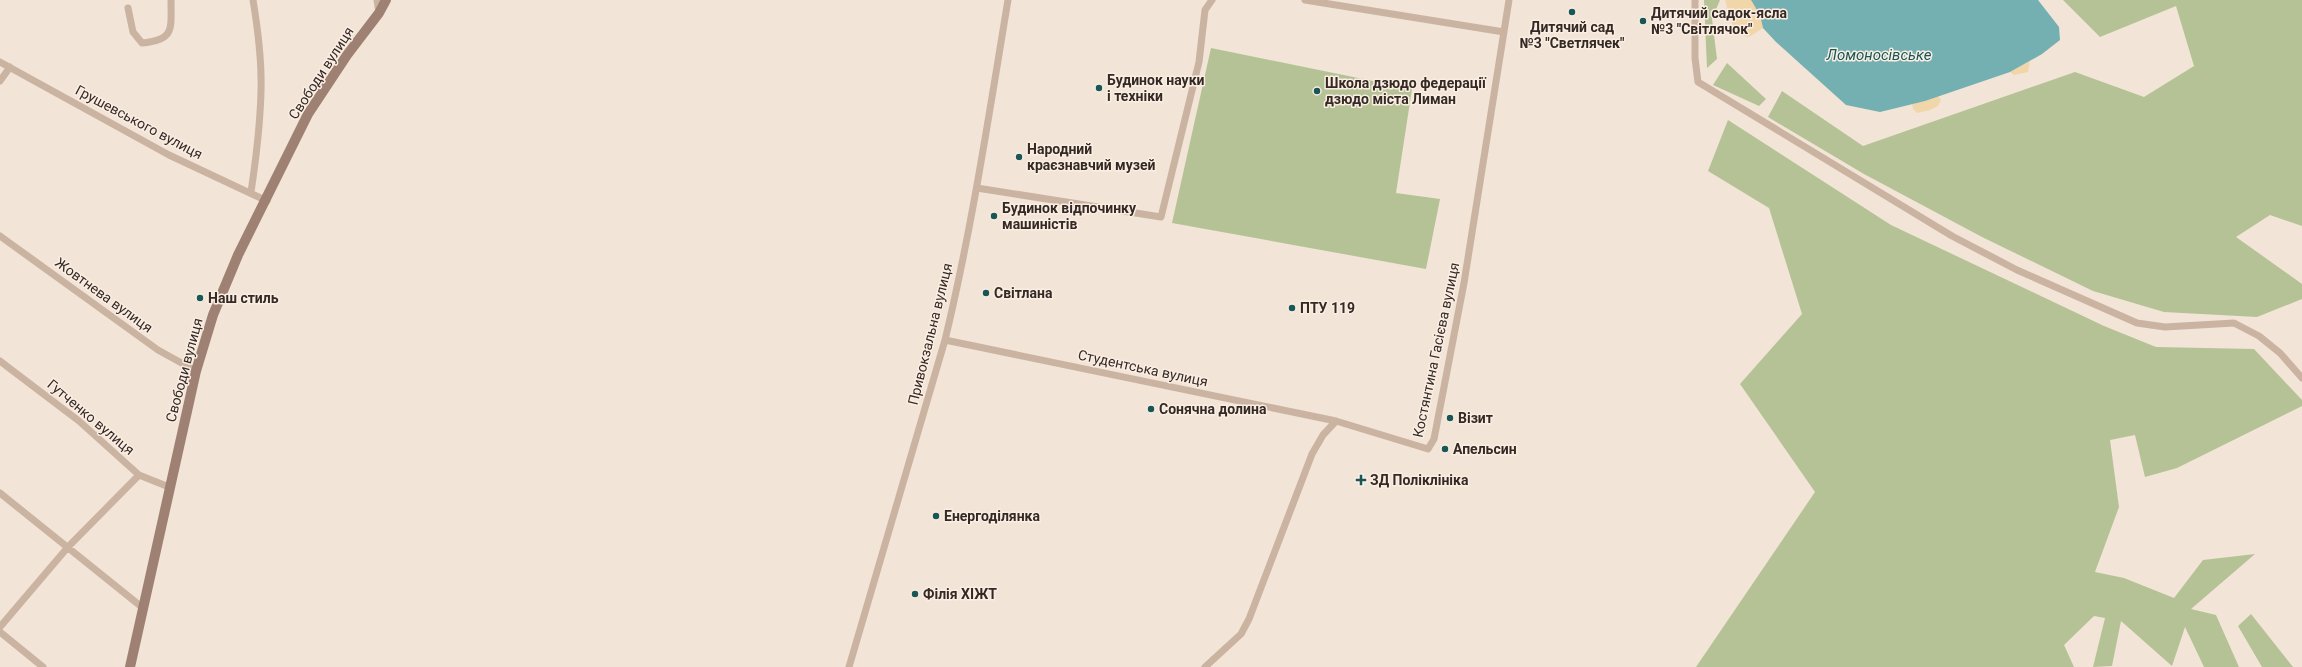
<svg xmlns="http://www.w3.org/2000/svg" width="2302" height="667" font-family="Roboto,sans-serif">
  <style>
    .green { fill: #b5c296 }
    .sand { fill: #f1d6aa }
    .water { fill: #74b0b1 }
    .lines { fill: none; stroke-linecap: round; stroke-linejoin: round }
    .street { stroke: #cbb3a2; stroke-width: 7 }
    .secondary { stroke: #9e8173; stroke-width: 10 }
    .poi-dot { fill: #185658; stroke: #faeee3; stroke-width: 1.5 }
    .labels { text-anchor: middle; stroke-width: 3; stroke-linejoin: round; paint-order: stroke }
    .poi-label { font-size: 14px; font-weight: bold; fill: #352925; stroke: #faeee3; text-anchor: start }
    .street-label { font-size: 14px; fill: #352925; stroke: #faeee3 }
    .water-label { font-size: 15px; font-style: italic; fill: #185658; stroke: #faeee3 }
  </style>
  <rect width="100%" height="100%" fill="#f2e4d6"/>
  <path class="green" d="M 1704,0 L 1720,0 L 1712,19 L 1717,59 L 1707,68 Z
    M 2063,0 L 2302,0 L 2302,226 L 2270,215 L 2236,237 L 2302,284 L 2302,299 L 2257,317 L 2164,312 L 2093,291 L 1982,237 L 1864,174 L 1768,117 L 1782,91 L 1863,146 L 2075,72 L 2144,97 L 2194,66 L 2176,6 L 2100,37 Z
    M 1211,48 L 1412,89 L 1396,193 L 1440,199 L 1426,269 L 1172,223 Z
    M 1727,63 L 1766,99 L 1759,106 L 1713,85 Z
    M 1728,120 L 1891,225 L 2104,326 L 2156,347 L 2254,349 L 2302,400 L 2302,406 L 2177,468 L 2145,477 L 2135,435 L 2110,440 L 2119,507 L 2095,572 L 2124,578 L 2174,598 L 2203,560 L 2255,554 L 2191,609 L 2216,615 L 2239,667 L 2204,667 L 2185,627 L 2172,666 L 2121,621 L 2112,666 L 2093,667 L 2105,618 L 2094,616 L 2064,645 L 2074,667 L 1696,667 L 1815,492 L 1740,384 L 1802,314 L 1769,208 L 1708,171 Z
    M 2251,614 L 2293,667 L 2262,667 L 2238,626 Z"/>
  <path class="sand" d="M 1725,0 L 1751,0 L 1760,15 L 1763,28 L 1749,37 L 1735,34 Z
    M 2030,61 L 2028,72 L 2014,75 L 2010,72 Z
    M 1938,96 L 1941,100 L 1938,106 L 1930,110 L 1917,113 L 1913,109 L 1912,104 Z"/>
  <path class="water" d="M 1751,0 L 2038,0 L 2059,27 L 2060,40 L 2042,54 L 2010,72 L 1925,101 L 1880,112 L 1846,105 L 1776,42 L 1763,28 L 1760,15 Z"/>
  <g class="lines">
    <path class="street" d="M 377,0 L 379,13
      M 1305,0 L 1504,32
      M 1695,0 L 1695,58 L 1698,82 L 1952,236 L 2017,270 L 2137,323 L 2165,327 L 2234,323 L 2259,336 L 2280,353 L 2302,378
      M 128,8 L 133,32 L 142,43 C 175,40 171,29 171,0
      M 0,62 L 169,155 L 267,201
      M 0,81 L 10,67
      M 977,188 L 1161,217 L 1199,62 L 1205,10 L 1212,0
      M 251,192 C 256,159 260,126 261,92 C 262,61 258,30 253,0
      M 0,236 L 158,350 L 196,371
      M 945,340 L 1336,421
      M 0,361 L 79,421 L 139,475 L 169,487
      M 0,493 L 143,608
      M 0,627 L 68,547 L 139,475
      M 0,632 L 43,667
      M 849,667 L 945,340 C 972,228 989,114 1008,0
      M 1205,667 L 1241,634 L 1249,619 L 1312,454 L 1323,435 L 1336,421 L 1428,449 L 1434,439 L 1464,283 L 1509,0"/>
    <path class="secondary" d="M 130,667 L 196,371 L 213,315 L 238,255 L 308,114 L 347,55 L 379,13 L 386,0"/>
  </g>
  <g class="poi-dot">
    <circle cx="1572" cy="12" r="4"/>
    <circle cx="1643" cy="21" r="4"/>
    <circle cx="1099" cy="88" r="4"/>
    <circle cx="1317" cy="91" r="4"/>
    <circle cx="1019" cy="157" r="4"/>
    <circle cx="994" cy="216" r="4"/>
    <circle cx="986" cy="293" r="4"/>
    <circle cx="200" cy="298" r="4"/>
    <circle cx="1292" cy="308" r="4"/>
    <circle cx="1151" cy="409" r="4"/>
    <circle cx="1450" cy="418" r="4"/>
    <circle cx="1445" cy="449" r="4"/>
    <path d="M1359 474h4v4h4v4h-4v4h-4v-4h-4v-4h4z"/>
    <circle cx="936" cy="516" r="4"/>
    <circle cx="915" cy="594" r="4"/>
  </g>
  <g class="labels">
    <g class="poi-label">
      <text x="1651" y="18">Дитячий садок-ясла<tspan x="1651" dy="16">№3 "Світлячок"</tspan></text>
      <text x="1572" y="32" text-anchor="middle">Дитячий сад<tspan x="1572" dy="16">№3 "Светлячек"</tspan></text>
      <text x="1107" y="85">Будинок науки<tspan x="1107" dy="16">і техніки</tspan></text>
      <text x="1325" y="88">Школа дзюдо федерації<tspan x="1325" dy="16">дзюдо міста Лиман</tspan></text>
      <text x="1027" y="154">Народний<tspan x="1027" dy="16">краєзнавчий музей</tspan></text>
      <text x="1002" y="213">Будинок відпочинку<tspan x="1002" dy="16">машиністів</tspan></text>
      <text x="994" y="298">Світлана</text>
      <text x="208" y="303">Наш стиль</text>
      <text x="1300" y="313">ПТУ 119</text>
      <text x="1159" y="414">Сонячна долина</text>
      <text x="1458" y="423">Візит</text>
      <text x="1453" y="454">Апельсин</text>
      <text x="1370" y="485">ЗД Поліклініка</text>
      <text x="944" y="521">Енергоділянка</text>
      <text x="923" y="599">Філія ХІЖТ</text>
    </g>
    <g class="street-label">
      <text transform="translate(321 73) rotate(-57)" y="5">Свободи вулиця</text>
      <text transform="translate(139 122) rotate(28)" y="5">Грушевського вулиця</text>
      <text transform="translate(104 295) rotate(36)" y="5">Жовтнева вулиця</text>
      <text transform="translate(930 334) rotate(-76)" y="5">Привокзальна вулиця</text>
      <text transform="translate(1436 350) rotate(-78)" y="5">Костянтина Гасієва вулиця</text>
      <text transform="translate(1143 368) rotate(12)" y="5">Студентська вулиця</text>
      <text transform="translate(184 370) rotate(-75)" y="5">Свободи вулиця</text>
      <text transform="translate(91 417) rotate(40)" y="5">Гутченко вулиця</text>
    </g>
    <g class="water-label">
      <text x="1879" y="60">Ломоносівське</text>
    </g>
  </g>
</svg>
